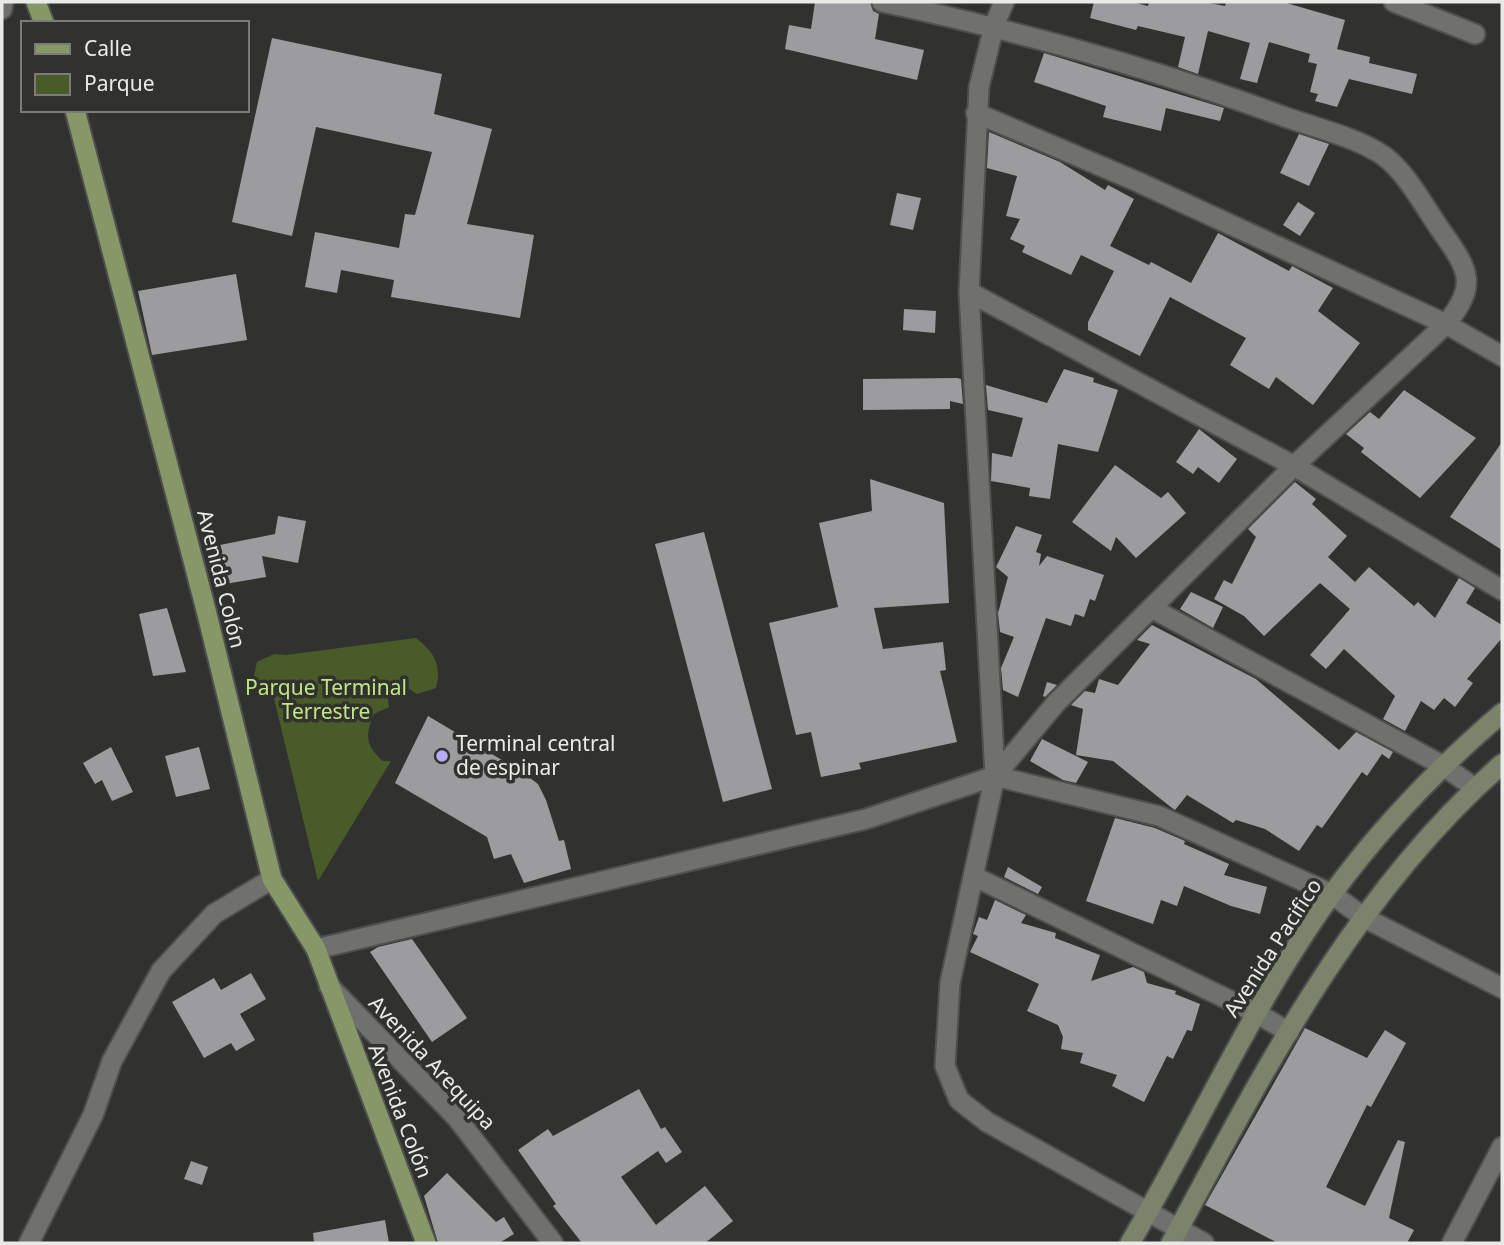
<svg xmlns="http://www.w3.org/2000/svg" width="1504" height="1245" font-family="'Noto Sans',sans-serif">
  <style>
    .green { fill: #4a5b2a }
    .building { fill: #9c9c9f }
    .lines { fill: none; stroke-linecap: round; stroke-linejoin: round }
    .minor-casing { stroke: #4f504e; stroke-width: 23 }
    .tertiary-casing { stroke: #4f504e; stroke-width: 23 }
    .secondary-casing { stroke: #4f504e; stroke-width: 23 }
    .primary-casing { stroke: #4f504e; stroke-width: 23 }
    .minor { stroke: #70716e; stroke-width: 19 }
    .tertiary { stroke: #70716e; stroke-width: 19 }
    .secondary { stroke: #7b846b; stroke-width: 19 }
    .primary { stroke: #869867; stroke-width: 19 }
    .poi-dot { fill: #b7abf7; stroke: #313230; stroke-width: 2.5 }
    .labels { text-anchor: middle; stroke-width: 7; stroke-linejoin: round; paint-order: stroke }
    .street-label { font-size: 21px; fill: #eaebe9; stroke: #313230 }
    .park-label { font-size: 21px; fill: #c1e780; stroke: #313230 }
    .poi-label { font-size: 21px; fill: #eaebe9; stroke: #313230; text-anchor: start }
  </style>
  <rect width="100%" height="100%" fill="#313230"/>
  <path class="green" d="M 416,638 C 434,652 442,665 436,688 L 417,694 L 410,689 L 387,692 L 389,707 L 374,714 C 365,735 365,745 383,761 L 391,761 L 318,881 L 272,690 L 259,687 L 254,676 L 257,662 L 274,654 L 286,655 Z"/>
  <path class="building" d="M 815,2 L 870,2 L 873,11 L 879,14 L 875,39 L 924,50 L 917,80 L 785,49 L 789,25 L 811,29 Z
    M 1094,2 L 1132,2 L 1148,6 L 1149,2 L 1204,2 L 1225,6 L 1226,2 L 1283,2 L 1345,20 L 1337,49 L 1370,57 L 1369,63 L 1417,74 L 1412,94 L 1349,79 L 1337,107 L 1315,101 L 1318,94 L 1310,92 L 1317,64 L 1308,62 L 1310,54 L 1269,42 L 1257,83 L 1240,79 L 1250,43 L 1208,31 L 1198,74 L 1178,67 L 1185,37 L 1138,26 L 1136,30 L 1090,18 Z
    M 272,38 L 442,74 L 434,114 L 492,129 L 467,224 L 534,235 L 520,318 L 391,297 L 394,280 L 341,270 L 337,293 L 305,287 L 315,232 L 399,248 L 405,214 L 415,215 L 432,152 L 316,127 L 292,236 L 232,222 Z
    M 1044,53 L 1224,108 L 1220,121 L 1166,108 L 1161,131 L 1103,117 L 1106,106 L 1034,82 Z
    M 989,132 L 1060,162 L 1105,190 L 1108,185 L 1134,199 L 1110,246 L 1149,265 L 1151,262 L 1191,283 L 1218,233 L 1289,271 L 1292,266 L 1333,288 L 1318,311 L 1360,343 L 1313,405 L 1276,377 L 1269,389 L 1230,365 L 1246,338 L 1170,297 L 1140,356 L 1088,330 L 1088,322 L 1114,271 L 1081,255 L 1071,275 L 1022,252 L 1025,246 L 1010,239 L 1020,219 L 1006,216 L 1017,176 L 987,168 Z
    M 1299,134 L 1329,144 L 1309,186 L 1280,173 Z
    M 897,193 L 921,198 L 913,230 L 890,225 Z
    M 1298,202 L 1315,213 L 1300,236 L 1283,225 Z
    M 236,274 L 247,340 L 152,355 L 138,291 Z
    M 904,309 L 936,311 L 935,333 L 903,330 Z
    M 1064,369 L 1094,378 L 1093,382 L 1118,390 L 1098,452 L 1058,444 L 1050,499 L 1029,496 L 1030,488 L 991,481 L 992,453 L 1012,457 L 1023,418 L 988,410 L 986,385 L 1047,403 Z
    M 957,378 L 961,379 L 963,404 L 950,401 L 950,409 L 863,410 L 863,379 Z
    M 1404,390 L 1476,438 L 1420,498 L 1361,452 L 1364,448 L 1346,434 L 1370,412 L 1379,419 Z
    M 1199,429 L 1237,459 L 1219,483 L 1198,467 L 1193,474 L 1176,462 Z
    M 1502,442 L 1502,550 L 1450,517 Z
    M 1115,465 L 1161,498 L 1168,492 L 1186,513 L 1136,558 L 1116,537 L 1111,551 L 1072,522 Z
    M 870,479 L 944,503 L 949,603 L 874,608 L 883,649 L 943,642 L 946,670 L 940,671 L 957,742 L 859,763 L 861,769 L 821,777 L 811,732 L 796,735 L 769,623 L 838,607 L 819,523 L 872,511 Z
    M 1295,482 L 1316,499 L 1312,504 L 1347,536 L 1328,557 L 1355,582 L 1369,567 L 1414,606 L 1418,602 L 1435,618 L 1459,578 L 1475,588 L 1466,603 L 1502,625 L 1502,638 L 1467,679 L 1473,683 L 1455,707 L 1444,698 L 1434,710 L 1421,701 L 1405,731 L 1383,719 L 1395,696 L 1344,649 L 1326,669 L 1310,655 L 1350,609 L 1320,583 L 1264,636 L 1244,616 L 1214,599 L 1224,580 L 1232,584 L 1256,537 L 1248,529 Z
    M 278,516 L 306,521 L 298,563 L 262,556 L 266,577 L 225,584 L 215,546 L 275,534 Z
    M 1016,526 L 1042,535 L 1036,552 L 1041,554 L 1039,566 L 1047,556 L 1104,575 L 1095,601 L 1090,599 L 1084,617 L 1075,614 L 1071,626 L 1046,618 L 1018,697 L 1003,690 L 1001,668 L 1014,637 L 1000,632 L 998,613 L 1008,577 L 996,567 Z
    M 704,532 L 772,789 L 723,802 L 655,544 Z
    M 1191,592 L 1223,607 L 1213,628 L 1180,609 Z
    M 167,608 L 186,672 L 153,676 L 139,614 Z
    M 1152,625 L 1256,679 L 1339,750 L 1356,732 L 1393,752 L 1389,759 L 1382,754 L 1367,776 L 1362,772 L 1322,828 L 1317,825 L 1299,851 L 1265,829 L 1236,820 L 1233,823 L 1187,795 L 1175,810 L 1172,808 L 1113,761 L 1076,755 L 1083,709 L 1071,705 L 1085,691 L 1095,693 L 1099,679 L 1118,685 L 1150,644 L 1137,640 Z
    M 1047,682 L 1057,685 L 1045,697 L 1043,696 Z
    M 428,716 L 522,772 L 538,784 L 546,800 L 559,841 L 564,840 L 571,869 L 524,883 L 511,854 L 494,859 L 487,837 L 395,783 Z
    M 1042,739 L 1088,762 L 1076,783 L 1063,780 L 1030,761 Z
    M 111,747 L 133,792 L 112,801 L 102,780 L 95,784 L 83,763 Z
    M 199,747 L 210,789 L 176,797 L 165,756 Z
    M 1115,818 L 1155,828 L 1185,841 L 1184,844 L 1229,864 L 1224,875 L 1267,887 L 1260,914 L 1231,906 L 1184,886 L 1177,906 L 1161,900 L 1153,924 L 1086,901 Z
    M 1008,867 L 1042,887 L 1038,894 L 1004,877 Z
    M 995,900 L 1026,915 L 1021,923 L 1056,933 L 1055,938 L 1100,955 L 1091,981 L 1133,967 L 1144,972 L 1147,983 L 1176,991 L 1175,994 L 1200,1004 L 1192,1031 L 1187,1030 L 1173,1059 L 1167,1056 L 1144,1102 L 1112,1086 L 1117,1075 L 1080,1063 L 1083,1053 L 1061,1049 L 1063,1037 L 1058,1025 L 1027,1011 L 1039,984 L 970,952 L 978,936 L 973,934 L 979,917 L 987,920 Z
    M 412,939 L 467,1018 L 432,1042 L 370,952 L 378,947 Z
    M 251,973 L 266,999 L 240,1014 L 255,1040 L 236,1051 L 231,1043 L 204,1058 L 172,1002 L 214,978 L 221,990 Z
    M 1305,1028 L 1367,1058 L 1385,1030 L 1406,1043 L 1371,1107 L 1367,1105 L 1326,1187 L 1365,1206 L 1398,1140 L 1405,1142 L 1389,1218 L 1414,1230 L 1407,1243 L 1278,1243 L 1205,1205 Z
    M 639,1089 L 661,1129 L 665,1127 L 682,1152 L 666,1163 L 658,1151 L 621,1177 L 656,1225 L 705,1186 L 733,1221 L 705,1243 L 582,1243 L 553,1206 L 556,1204 L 518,1150 L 548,1129 L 553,1136 Z
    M 191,1161 L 208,1167 L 202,1185 L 184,1179 Z
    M 447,1173 L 496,1222 L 504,1217 L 514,1234 L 499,1243 L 438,1243 L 424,1196 Z
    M 385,1220 L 389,1243 L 314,1243 L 313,1233 Z"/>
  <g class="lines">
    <defs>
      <path id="minor" d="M 1004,2 L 994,26 L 979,87 L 969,292 L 995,776 L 1159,816 L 1332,894 L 1363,917 L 1502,988
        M 1394,2 L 1475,34
        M 976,113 L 1138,182 L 1446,324 L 1502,356
        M 969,292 L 1294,466 L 1502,590
        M 1153,609 L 1442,765 L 1475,788
        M 995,776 L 950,983 L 945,1066 L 959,1100 L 987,1122 L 1204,1243
        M 975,877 L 1256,1013 L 1289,1032
        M 316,949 L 866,819 L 995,776 L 1056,703 L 1294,466 L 1446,324 C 1478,285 1469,270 1442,232 C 1425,208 1407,173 1384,156 C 1356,137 1316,128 1285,117 C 1153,68 1019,31 882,2
        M 329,986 L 457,1118 L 553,1243
        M 29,1243 L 93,1115 L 112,1061 L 161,971 L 214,914 L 272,879
        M 1452,1243 L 1502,1147"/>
      <path id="tertiary" d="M 2,9 L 3,2"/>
      <path id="secondary" d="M 1130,1243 C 1198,1128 1253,1003 1332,894 C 1381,827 1439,767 1502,713
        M 1171,1243 C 1262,1074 1355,892 1502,764"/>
      <path id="primary" d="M 36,2 L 44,23
        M 75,110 L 206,610 L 272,879 L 316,949 L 426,1243"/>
    </defs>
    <use href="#minor" class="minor-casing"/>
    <use href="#tertiary" class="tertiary-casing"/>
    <use href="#secondary" class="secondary-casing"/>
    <use href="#primary" class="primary-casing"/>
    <use href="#minor" class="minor"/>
    <use href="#tertiary" class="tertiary"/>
    <use href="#secondary" class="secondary"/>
    <use href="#primary" class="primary"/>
  </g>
  <circle class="poi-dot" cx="442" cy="756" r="7"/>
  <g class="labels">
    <g class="street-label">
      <text transform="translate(221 579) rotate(76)" y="7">Avenida Colón</text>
      <text transform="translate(1273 948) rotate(-57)" y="7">Avenida Pacifico</text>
      <text transform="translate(432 1063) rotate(47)" y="7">Avenida Arequipa</text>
      <text transform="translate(400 1111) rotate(69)" y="7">Avenida Colón</text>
    </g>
    <g class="park-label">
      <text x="326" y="695">Parque Terminal<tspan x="326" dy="24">Terrestre</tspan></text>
    </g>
    <g class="poi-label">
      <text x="456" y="751">Terminal central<tspan x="456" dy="24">de espinar</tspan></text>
    </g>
  </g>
  <rect width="1504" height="1245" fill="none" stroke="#eaebe9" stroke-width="7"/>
  <rect x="21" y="21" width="228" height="91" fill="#313230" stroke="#7b7c7a" stroke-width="2"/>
  <rect x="35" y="44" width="35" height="10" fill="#869867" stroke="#7b7c7a" stroke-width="2"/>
  <text x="84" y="56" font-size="21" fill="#eaebe9">Calle</text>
  <rect x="35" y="74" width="35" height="21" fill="#4a5b2a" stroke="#7b7c7a" stroke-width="2"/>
  <text x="84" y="91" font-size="21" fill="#eaebe9">Parque</text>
</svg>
